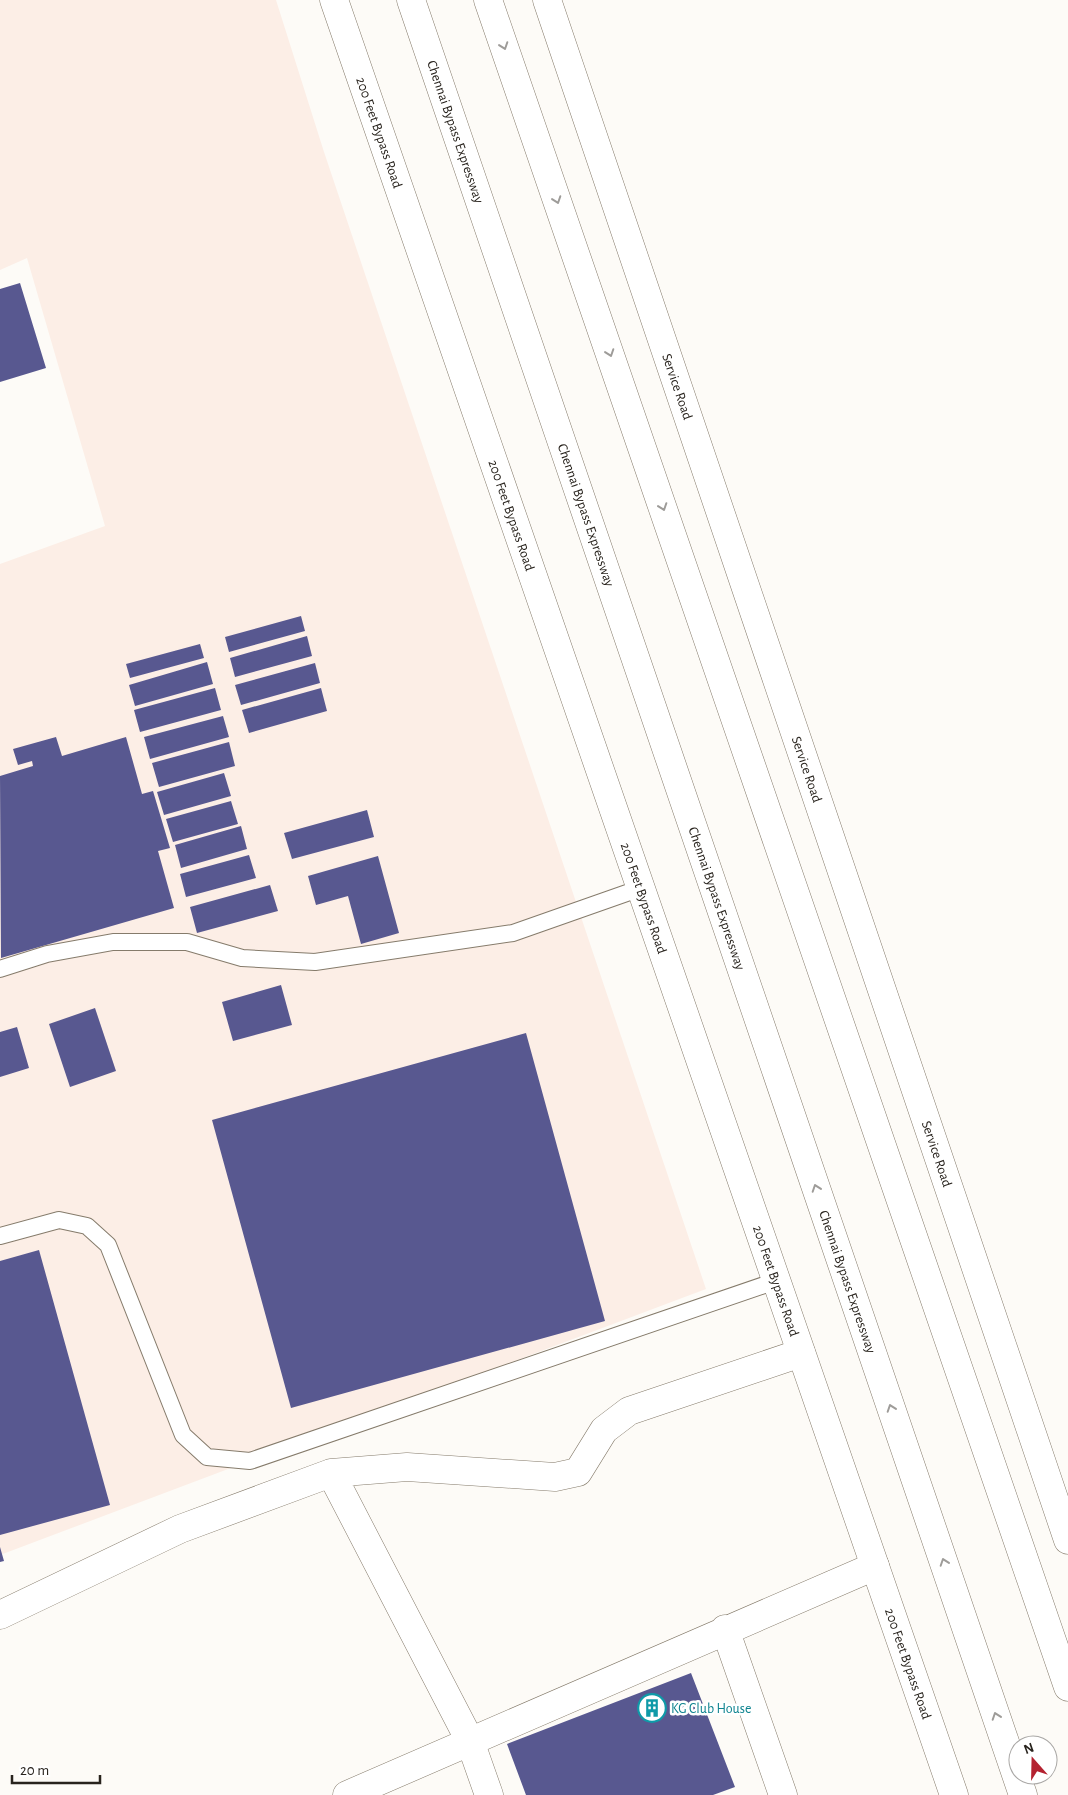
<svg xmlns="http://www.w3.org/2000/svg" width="1068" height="1795" font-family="'Alegreya Sans',sans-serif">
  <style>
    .industrial { fill: #fceee6 }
    .building { fill: #585890 }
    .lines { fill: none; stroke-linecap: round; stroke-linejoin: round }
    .service-casing { stroke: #857b6b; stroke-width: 18 }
    .minor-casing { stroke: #857b6b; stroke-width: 29 }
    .tertiary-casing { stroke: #857b6b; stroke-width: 29 }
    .trunk-casing { stroke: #857b6b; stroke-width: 29 }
    .service { stroke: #fff; stroke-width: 16 }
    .minor { stroke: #fff; stroke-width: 28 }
    .tertiary { stroke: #fff; stroke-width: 28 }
    .trunk { stroke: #fff; stroke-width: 28 }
    .oneway { stroke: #9e9c99 }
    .labels { text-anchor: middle; stroke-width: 5; stroke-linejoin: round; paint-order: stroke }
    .street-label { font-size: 14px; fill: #28231d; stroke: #fff }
    .culture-label { font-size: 14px; fill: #0d838f; stroke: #fff; text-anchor: start }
  </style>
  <rect width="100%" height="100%" fill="#fdfbf7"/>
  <path class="industrial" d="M 0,0 L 276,0 L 324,152 L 706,1289 L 0,1555 L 0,564 L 105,526 L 27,258 L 0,270 Z"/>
  <path class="building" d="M 20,283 L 46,368 L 0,382 L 0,289 Z
    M 301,616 L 305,631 L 229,652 L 225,637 Z
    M 307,636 L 312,656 L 235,677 L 230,658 Z
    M 200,644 L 204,658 L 130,678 L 126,664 Z
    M 207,662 L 213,684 L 135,706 L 129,685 Z
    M 315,663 L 320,683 L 241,705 L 235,685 Z
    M 215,688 L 221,710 L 140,732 L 134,710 Z
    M 321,688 L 327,711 L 249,733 L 242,710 Z
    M 223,716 L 229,737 L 150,759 L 144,737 Z
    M 56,737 L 62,756 L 126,737 L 142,794 L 153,791 L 170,848 L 158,851 L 174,908 L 1,958 L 0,776 L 33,766 L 32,761 L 18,765 L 13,749 Z
    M 229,742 L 235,766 L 159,787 L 152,763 Z
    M 224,773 L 231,796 L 164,815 L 157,792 Z
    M 231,801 L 238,824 L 173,842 L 166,819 Z
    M 367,810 L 374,837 L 292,859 L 284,833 Z
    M 241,826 L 247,849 L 181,868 L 175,845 Z
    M 249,855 L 256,878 L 186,897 L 180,874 Z
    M 378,856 L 399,933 L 361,944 L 348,896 L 316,905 L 308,876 Z
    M 270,885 L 278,911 L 197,933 L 190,907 Z
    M 281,985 L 292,1025 L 233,1041 L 222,1002 Z
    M 95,1008 L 116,1071 L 70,1087 L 49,1024 Z
    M 17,1027 L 29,1068 L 0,1077 L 0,1032 Z
    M 526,1033 L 605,1321 L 291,1408 L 212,1120 Z
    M 39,1250 L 110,1505 L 0,1535 L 0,1261 Z
    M 0,1547 L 4,1561 L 0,1562 Z
    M 691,1673 L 735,1787 L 713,1795 L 526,1795 L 507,1744 Z"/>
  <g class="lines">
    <defs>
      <path id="service" d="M 0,969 L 47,954 L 113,942 L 187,942 L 242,958 L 315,962 L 513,933 L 641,888
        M 0,1236 L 59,1220 L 87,1226 L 108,1245 L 183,1435 L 207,1457 L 250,1461 L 776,1281"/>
      <path id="minor" d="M 331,1473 L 407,1467 L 555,1477 L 578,1472 L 604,1430 L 629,1411 L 801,1353
        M 0,1615 L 180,1529 L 331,1473 L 470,1741 L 489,1795
        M 725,1629 L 783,1795
        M 347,1795 L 875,1566"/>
      <g id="tertiary">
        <path id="s1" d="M 334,0 L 954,1795"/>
        <path id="s2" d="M 547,0 L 1068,1540"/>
      </g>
      <g id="trunk">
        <path id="s3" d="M 411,0 L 1023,1795"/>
        <path d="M 488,0 L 1068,1687"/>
      </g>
    </defs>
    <use href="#service" class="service-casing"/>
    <use href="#minor" class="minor-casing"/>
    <use href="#tertiary" class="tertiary-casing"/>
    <use href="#trunk" class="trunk-casing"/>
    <use href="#service" class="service"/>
    <use href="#minor" class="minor"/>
    <use href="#tertiary" class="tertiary"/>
    <use href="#trunk" class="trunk"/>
  </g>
  <defs><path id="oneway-chevron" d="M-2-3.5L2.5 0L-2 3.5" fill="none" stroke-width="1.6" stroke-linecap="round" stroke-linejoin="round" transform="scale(1.25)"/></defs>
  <g class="oneway">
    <use href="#oneway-chevron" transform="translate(504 46) rotate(71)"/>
    <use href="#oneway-chevron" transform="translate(557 200) rotate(71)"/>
    <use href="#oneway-chevron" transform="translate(610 353) rotate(71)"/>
    <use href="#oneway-chevron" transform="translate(663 507) rotate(71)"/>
    <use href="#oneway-chevron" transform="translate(816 1188) rotate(-109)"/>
    <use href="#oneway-chevron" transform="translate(891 1408) rotate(-109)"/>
    <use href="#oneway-chevron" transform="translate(944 1562) rotate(-109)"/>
    <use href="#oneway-chevron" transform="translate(996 1716) rotate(-109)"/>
  </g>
  <defs>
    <symbol id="building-ring" viewBox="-11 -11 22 22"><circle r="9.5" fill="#fff" stroke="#0f9aa8" stroke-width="1.5"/><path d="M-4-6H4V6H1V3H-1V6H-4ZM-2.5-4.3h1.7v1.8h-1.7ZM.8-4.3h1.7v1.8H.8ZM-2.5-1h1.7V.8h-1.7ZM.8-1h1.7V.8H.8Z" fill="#0f9aa8"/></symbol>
  </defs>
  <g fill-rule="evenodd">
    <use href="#building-ring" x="636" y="1692" width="32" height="32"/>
  </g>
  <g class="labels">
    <g class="street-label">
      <text dy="5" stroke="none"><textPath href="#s3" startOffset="139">Chennai Bypass Expressway</textPath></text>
      <text dy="5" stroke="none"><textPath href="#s1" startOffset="140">200 Feet Bypass Road</textPath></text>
      <text dy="5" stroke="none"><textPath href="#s2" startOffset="408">Service Road</textPath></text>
      <text dy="5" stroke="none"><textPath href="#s3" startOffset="544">Chennai Bypass Expressway</textPath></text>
      <text dy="5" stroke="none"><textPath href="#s1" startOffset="545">200 Feet Bypass Road</textPath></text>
      <text dy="5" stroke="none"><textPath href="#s2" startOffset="812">Service Road</textPath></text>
      <text dy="5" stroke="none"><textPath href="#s1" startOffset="950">200 Feet Bypass Road</textPath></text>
      <text dy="5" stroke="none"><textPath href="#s3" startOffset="949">Chennai Bypass Expressway</textPath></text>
      <text dy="5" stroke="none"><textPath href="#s2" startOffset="1218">Service Road</textPath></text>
      <text dy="5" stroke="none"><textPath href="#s1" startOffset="1355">200 Feet Bypass Road</textPath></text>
      <text dy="5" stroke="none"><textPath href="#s3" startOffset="1354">Chennai Bypass Expressway</textPath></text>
      <text dy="5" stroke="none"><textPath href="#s1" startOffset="1760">200 Feet Bypass Road</textPath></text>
    </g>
    <g class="culture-label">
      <text x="671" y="1713">KG Club House</text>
    </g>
  </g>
  <g transform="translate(1033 1760) rotate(340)"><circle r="24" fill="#ffffff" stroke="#a9a7a5"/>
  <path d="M0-4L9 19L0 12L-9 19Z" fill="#b42230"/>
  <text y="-8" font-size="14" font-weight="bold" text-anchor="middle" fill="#28231d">N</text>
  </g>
  <path d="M12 1775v8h88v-8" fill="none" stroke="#28231d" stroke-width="2.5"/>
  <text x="20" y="1775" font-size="15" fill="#28231d" stroke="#ffffff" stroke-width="4" paint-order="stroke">20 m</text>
</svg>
